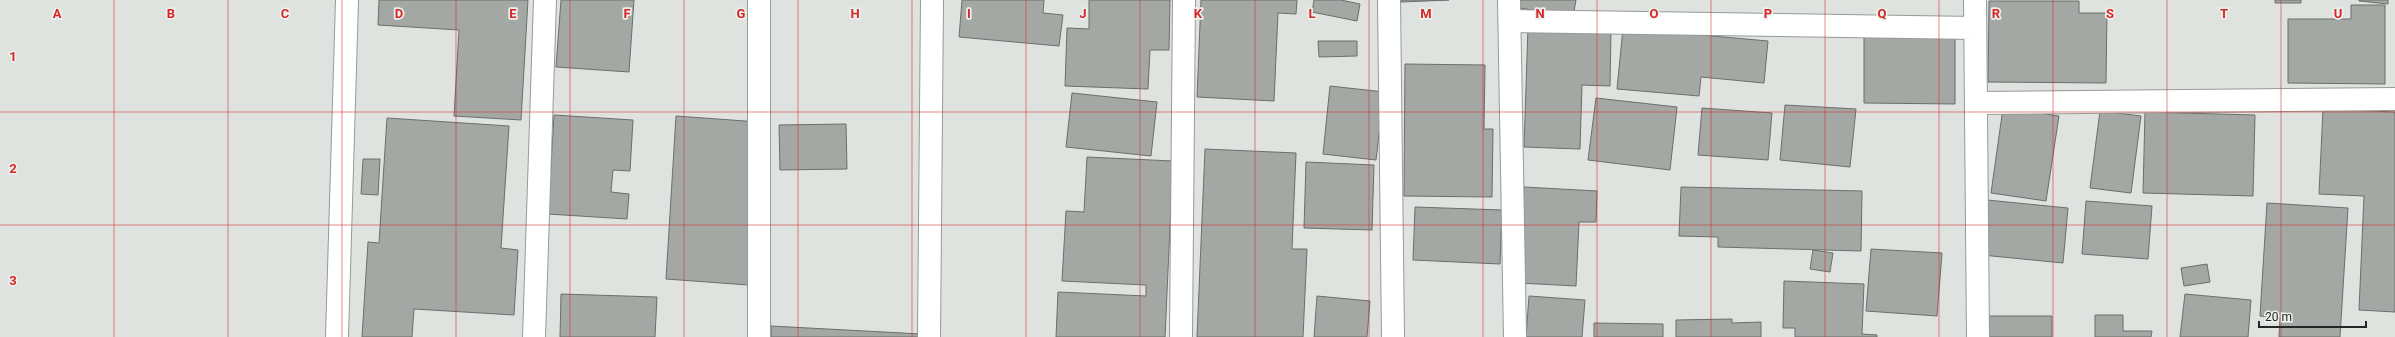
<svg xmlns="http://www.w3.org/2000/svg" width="2395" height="337" font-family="Roboto,sans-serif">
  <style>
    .building { fill: #a3a8a4; stroke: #6b6f6c }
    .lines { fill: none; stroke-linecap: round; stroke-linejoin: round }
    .street-casing { stroke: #969b97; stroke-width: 24 }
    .street { stroke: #fff; stroke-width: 22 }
    .grid { fill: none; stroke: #d62828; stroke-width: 1; stroke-opacity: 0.55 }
    .grid-label { font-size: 13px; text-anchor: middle; font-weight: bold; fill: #d62828; stroke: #ebf0ec; stroke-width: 3.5; stroke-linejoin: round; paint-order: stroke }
  </style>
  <rect width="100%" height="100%" fill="#dee3df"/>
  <path class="building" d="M 379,0 L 528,0 L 521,120 L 454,116 L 459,30 L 378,25 Z
    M 561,0 L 634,0 L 629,72 L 556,67 Z
    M 962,0 L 1044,0 L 1043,13 L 1063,15 L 1059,46 L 959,37 Z
    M 1089,0 L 1170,0 L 1169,50 L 1150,50 L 1148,89 L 1065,86 L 1067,28 L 1089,29 Z
    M 1201,0 L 1297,0 L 1296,14 L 1278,13 L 1274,101 L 1197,97 Z
    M 1314,0 L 1341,0 L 1360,4 L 1357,21 L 1312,12 Z
    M 1401,0 L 1449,0 L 1401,2 Z
    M 1515,0 L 1576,0 L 1573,17 L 1514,7 Z
    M 2275,0 L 2301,0 L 2301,3 L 2275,3 Z
    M 2359,0 L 2388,0 L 2388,4 L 2359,1 Z
    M 1989,1 L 2079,1 L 2079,13 L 2107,13 L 2106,83 L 1988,82 Z
    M 2351,5 L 2385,5 L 2385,84 L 2288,83 L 2288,19 L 2351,19 Z
    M 1528,27 L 1611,29 L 1610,86 L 1582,85 L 1580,149 L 1524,147 Z
    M 1623,28 L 1768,41 L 1764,83 L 1701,77 L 1699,96 L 1617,89 Z
    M 1864,33 L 1955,33 L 1955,104 L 1864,103 Z
    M 1318,41 L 1357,41 L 1357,56 L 1319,57 Z
    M 1405,64 L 1485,65 L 1484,129 L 1493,129 L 1492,197 L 1404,196 Z
    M 1330,86 L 1384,92 L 1376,160 L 1323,154 Z
    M 1072,93 L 1157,102 L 1151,156 L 1066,147 Z
    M 1596,98 L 1677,107 L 1670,170 L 1588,160 Z
    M 1785,105 L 1856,109 L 1850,167 L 1780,160 Z
    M 1702,108 L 1772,113 L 1768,160 L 1698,155 Z
    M 2003,108 L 2059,116 L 2046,201 L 1991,193 Z
    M 2323,109 L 2395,112 L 2395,312 L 2359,310 L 2364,196 L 2319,194 Z
    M 2100,111 L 2141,116 L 2131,193 L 2090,188 Z
    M 2145,112 L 2255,115 L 2253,196 L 2143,193 Z
    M 554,115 L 633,120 L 630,171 L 613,170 L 611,192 L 629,194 L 627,219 L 548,214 Z
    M 676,116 L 759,122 L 748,285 L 666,279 Z
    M 387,118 L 509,126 L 501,248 L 518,250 L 514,315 L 414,309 L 412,337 L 362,337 L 368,242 L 379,243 Z
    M 846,124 L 847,169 L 780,170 L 779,125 Z
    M 1205,149 L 1296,153 L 1292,249 L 1307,249 L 1303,337 L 1197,337 Z
    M 1087,157 L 1173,161 L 1165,337 L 1056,337 L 1058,292 L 1146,296 L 1146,285 L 1062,281 L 1066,211 L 1084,212 Z
    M 363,159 L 380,159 L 378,195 L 361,194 Z
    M 1306,162 L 1374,165 L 1372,230 L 1304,228 Z
    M 1524,187 L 1597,191 L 1596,222 L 1579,222 L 1576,286 L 1519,283 Z
    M 1681,187 L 1862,191 L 1861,251 L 1718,247 L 1718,237 L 1679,236 Z
    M 1987,200 L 2068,208 L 2063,263 L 1982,255 Z
    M 2086,201 L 2152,206 L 2148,259 L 2082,254 Z
    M 2267,203 L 2348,208 L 2340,337 L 2279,337 L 2280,318 L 2260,316 Z
    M 1415,207 L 1502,210 L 1500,264 L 1413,260 Z
    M 1871,249 L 1942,253 L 1937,316 L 1866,311 Z
    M 1813,250 L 1833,253 L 1830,272 L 1810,269 Z
    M 2207,264 L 2210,282 L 2184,286 L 2181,268 Z
    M 1784,281 L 1864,284 L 1862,334 L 1877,335 L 1877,337 L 1795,337 L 1795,328 L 1783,328 Z
    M 561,294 L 657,297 L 655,337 L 560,337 Z
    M 2185,294 L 2251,300 L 2248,337 L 2180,337 Z
    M 1317,296 L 1370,301 L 1367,337 L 1314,337 Z
    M 1529,296 L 1585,300 L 1582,337 L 1526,337 Z
    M 2095,315 L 2123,315 L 2123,331 L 2152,331 L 2151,337 L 2095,337 Z
    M 1985,316 L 2052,316 L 2052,337 L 1985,337 Z
    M 1732,319 L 1732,323 L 1761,322 L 1761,337 L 1676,337 L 1676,320 Z
    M 1594,323 L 1663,324 L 1663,337 L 1594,337 Z
    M 771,326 L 921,334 L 921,337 L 771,337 Z"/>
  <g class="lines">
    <defs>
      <path id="street" d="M 1389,0 L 1393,337
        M 1509,0 L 1515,337
        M 1975,0 L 1978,337
        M 1510,21 L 1975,28
        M 1977,103 L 2395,99
        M 337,337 L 347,0
        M 534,337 L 545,0
        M 759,337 L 759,0
        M 929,337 L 932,0
        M 1181,337 L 1184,0"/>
    </defs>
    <use href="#street" class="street-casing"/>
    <use href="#street" class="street"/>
  </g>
  <path class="grid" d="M 114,0 L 114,337M 228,0 L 228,337M 342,0 L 342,337M 456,0 L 456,337M 570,0 L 570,337M 684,0 L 684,337M 798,0 L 798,337M 912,0 L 912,337M 1026,0 L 1026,337M 1140,0 L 1140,337M 1255,0 L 1255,337M 1369,0 L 1369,337M 1483,0 L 1483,337M 1597,0 L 1597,337M 1711,0 L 1711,337M 1825,0 L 1825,337M 1939,0 L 1939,337M 2053,0 L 2053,337M 2167,0 L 2167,337M 2281,0 L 2281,337M 0,112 L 2395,112M 0,225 L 2395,225"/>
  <g class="grid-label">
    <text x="57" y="18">A</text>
    <text x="171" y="18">B</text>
    <text x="285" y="18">C</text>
    <text x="399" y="18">D</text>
    <text x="513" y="18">E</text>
    <text x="627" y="18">F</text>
    <text x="741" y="18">G</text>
    <text x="855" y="18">H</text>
    <text x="969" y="18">I</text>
    <text x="1083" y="18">J</text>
    <text x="1198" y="18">K</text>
    <text x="1312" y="18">L</text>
    <text x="1426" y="18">M</text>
    <text x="1540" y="18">N</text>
    <text x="1654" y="18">O</text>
    <text x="1768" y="18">P</text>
    <text x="1882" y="18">Q</text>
    <text x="1996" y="18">R</text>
    <text x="2110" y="18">S</text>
    <text x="2224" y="18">T</text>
    <text x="2338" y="18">U</text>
    <text x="13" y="61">1</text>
    <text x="13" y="173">2</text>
    <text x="13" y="285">3</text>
  </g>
  <path d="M2259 321v6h107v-6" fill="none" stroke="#242524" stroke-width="2"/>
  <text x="2265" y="321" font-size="12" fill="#242524" stroke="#ebf0ec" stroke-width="3" paint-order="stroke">20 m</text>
</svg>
